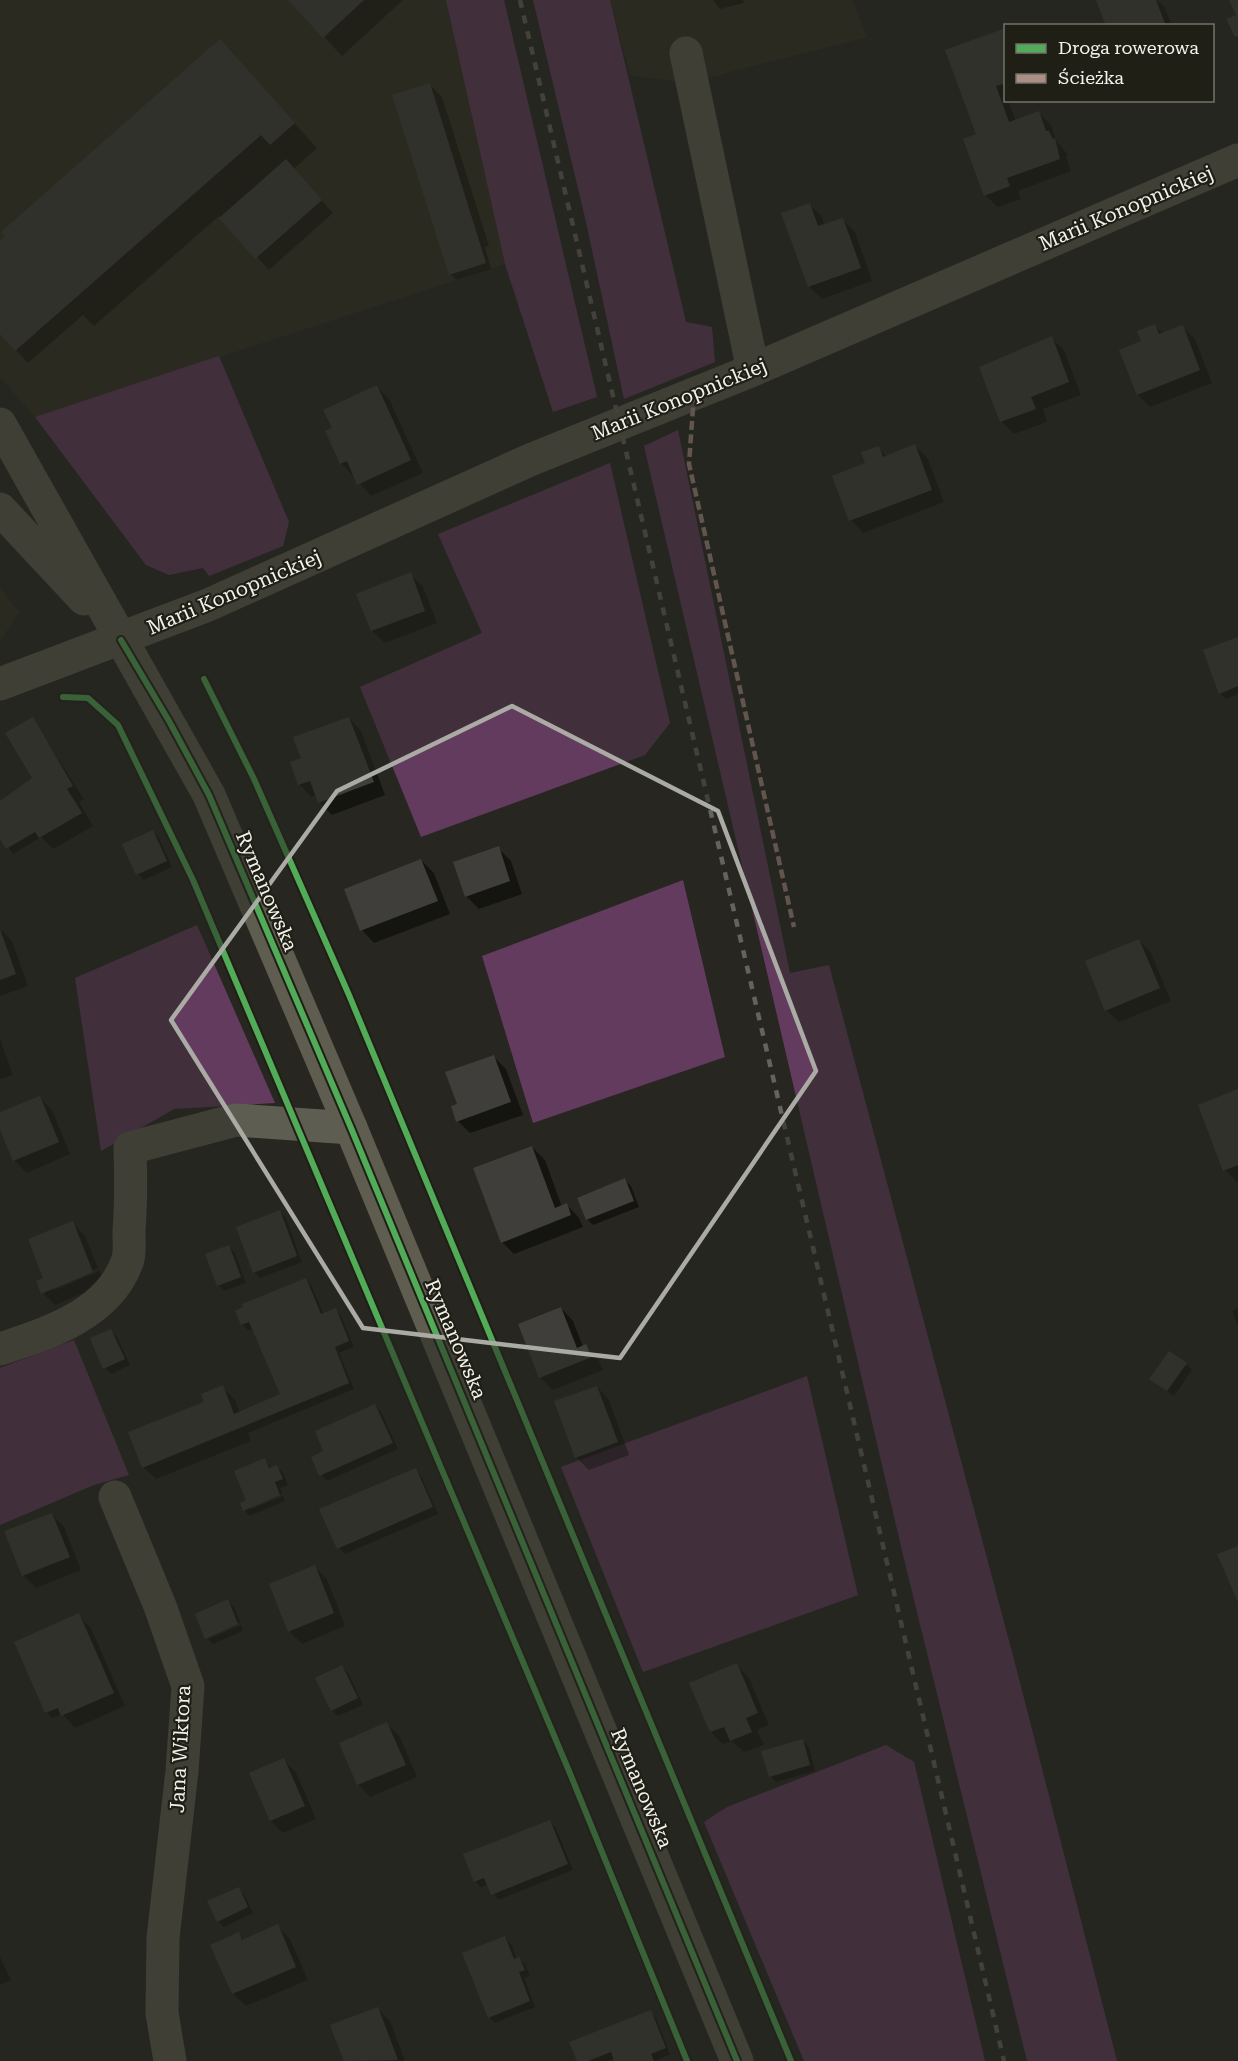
<svg xmlns="http://www.w3.org/2000/svg" width="1238" height="2061" font-family="'Roboto Serif',serif">
  <style>
    .built { fill: #303020 }
    .green { fill: #633b5e }
    .shadow { fill: #0007 }
    .building { fill: #3f3e3b }
    .lines { fill: none; stroke-linecap: round; stroke-linejoin: round }
    .minor { stroke: #5e5d51; stroke-width: 33 }
    .major { stroke: #5e5d4f; stroke-width: 33 }
    .rail { stroke: #65645c; stroke-width: 4.5; stroke-dasharray: 8 8; stroke-linecap: butt }
    .quiet { stroke: #ac8f84; stroke-width: 4.5; stroke-dasharray: 9 4.5; stroke-linecap: butt }
    .cycleway-casing { stroke: #1f1f15; stroke-width: 10 }
    .cycleway { stroke: #51ab58; stroke-width: 6 }
    .marked { fill: none; stroke: #ababa5; stroke-width: 4.5; stroke-linejoin: round }
    .labels { text-anchor: middle; stroke-width: 4.5; stroke-linejoin: round; paint-order: stroke }
    .street-label { font-size: 20px; fill: #f2f2ec; stroke: #1f1f15 }
  </style>
  <rect width="100%" height="100%" fill="#272621"/>
  <path class="built" d="M 0,0 L 446,0 L 505,264 L 35,417 L 0,377 Z
    M 610,0 L 852,0 L 867,37 L 687,83 L 630,75 Z
    M 0,588 L 19,612 L 0,641 Z"/>
  <path class="green" d="M 446,0 L 504,0 L 597,397 L 553,412 L 505,264 Z
    M 533,0 L 610,0 L 686,322 L 712,327 L 715,362 L 624,399 L 586,222 Z
    M 219,356 L 289,522 L 283,546 L 209,576 L 203,568 L 169,575 L 146,565 L 35,417 Z
    M 678,430 L 790,973 L 829,965 L 1017,1671 L 1117,2061 L 1027,2061 L 904,1559 L 644,446 Z
    M 610,463 L 670,723 L 645,755 L 421,837 L 360,687 L 482,633 L 438,534 Z
    M 683,880 L 725,1057 L 533,1123 L 482,956 Z
    M 197,925 L 275,1103 L 174,1109 L 101,1151 L 75,978 Z
    M 74,1340 L 129,1475 L 94,1485 L 0,1525 L 0,1368 Z
    M 807,1376 L 858,1595 L 643,1672 L 561,1467 Z
    M 886,1745 L 914,1762 L 985,2061 L 804,2061 L 704,1822 L 727,1807 Z"/>
  <path class="shadow" d="M 290,0 L 403,0 L 342,56 Z
    M 713,0 L 743,0 L 744,3 L 720,9 Z
    M 1101,0 L 1157,0 L 1165,8 L 1172,26 L 1107,26 Z
    M 1006,29 L 1006,100 L 1008,100 L 1016,121 L 1039,113 L 1051,125 L 1056,140 L 1068,155 L 1066,156 L 1071,171 L 1018,191 L 1021,199 L 998,207 L 985,195 L 978,135 Z
    M 220,41 L 317,148 L 294,169 L 333,213 L 269,270 L 219,216 L 94,326 L 83,315 L 28,363 L 0,332 L 0,243 Z
    M 429,84 L 442,97 L 489,246 L 485,247 L 491,269 L 456,280 L 450,274 Z
    M 809,204 L 822,217 L 825,226 L 843,220 L 855,232 L 872,281 L 822,299 L 809,286 Z
    M 1154,325 L 1163,334 L 1182,327 L 1195,339 L 1212,383 L 1150,407 L 1138,395 L 1143,342 Z
    M 1051,338 L 1064,350 L 1081,395 L 1043,409 L 1047,422 L 1014,434 L 1002,422 L 981,368 Z
    M 377,387 L 389,399 L 423,473 L 371,496 L 341,463 L 334,429 Z
    M 915,446 L 928,459 L 944,502 L 863,533 L 851,520 L 867,464 L 878,448 L 887,457 Z
    M 410,574 L 423,587 L 437,623 L 385,643 L 372,631 L 358,595 Z
    M 1238,639 L 1238,694 L 1226,699 L 1220,693 Z
    M 349,718 L 361,731 L 385,795 L 332,815 L 319,802 L 316,795 L 312,797 L 299,784 L 303,759 Z
    M 32,719 L 84,799 L 79,802 L 93,826 L 53,849 L 41,837 L 13,854 L 0,836 L 0,802 L 19,800 L 14,791 L 34,779 Z
    M 153,832 L 159,838 L 172,867 L 144,880 L 138,874 Z
    M 498,848 L 511,861 L 522,894 L 479,909 L 466,896 Z
    M 421,860 L 434,873 L 450,914 L 374,943 L 362,930 L 346,890 Z
    M 0,929 L 12,941 L 28,986 L 0,996 Z
    M 1139,940 L 1151,953 L 1171,1001 L 1119,1022 L 1106,1010 Z
    M 0,1039 L 13,1075 L 0,1079 Z
    M 494,1057 L 506,1069 L 523,1115 L 470,1133 L 458,1121 L 459,1104 Z
    M 1238,1091 L 1238,1182 L 1237,1182 L 1225,1170 Z
    M 39,1097 L 52,1110 L 70,1154 L 27,1173 L 14,1160 L 0,1126 L 0,1114 Z
    M 532,1147 L 545,1160 L 562,1207 L 567,1205 L 579,1218 L 583,1227 L 514,1254 L 502,1242 Z
    M 625,1180 L 631,1186 L 639,1207 L 593,1225 L 587,1219 Z
    M 280,1212 L 286,1218 L 302,1262 L 260,1278 L 254,1272 Z
    M 73,1223 L 85,1236 L 98,1268 L 54,1287 L 54,1290 L 99,1271 L 105,1284 L 55,1305 L 43,1293 L 45,1279 Z
    M 229,1247 L 235,1253 L 246,1283 L 224,1291 L 218,1285 Z
    M 306,1279 L 311,1285 L 324,1315 L 335,1310 L 341,1316 L 354,1347 L 339,1353 L 354,1389 L 248,1433 L 251,1441 L 156,1479 L 143,1467 L 222,1387 L 235,1400 L 240,1413 L 282,1395 L 254,1329 L 248,1330 L 242,1324 Z
    M 561,1308 L 573,1321 L 583,1347 L 598,1359 L 603,1370 L 553,1390 L 540,1377 Z
    M 1238,1308 L 1238,1326 L 1232,1311 Z
    M 111,1331 L 117,1337 L 130,1365 L 111,1374 L 105,1368 Z
    M 1186,1364 L 1192,1370 L 1174,1396 L 1157,1384 Z
    M 597,1387 L 609,1400 L 629,1455 L 589,1470 L 576,1457 Z
    M 375,1406 L 381,1412 L 398,1449 L 327,1481 L 321,1475 Z
    M 265,1460 L 272,1469 L 277,1467 L 283,1473 L 288,1485 L 280,1488 L 282,1493 L 251,1506 L 251,1509 L 283,1496 L 285,1501 L 250,1516 L 244,1510 Z
    M 416,1470 L 421,1476 L 438,1514 L 345,1554 L 339,1548 Z
    M 52,1514 L 64,1527 L 81,1570 L 36,1588 L 23,1575 Z
    M 314,1567 L 327,1579 L 345,1626 L 302,1644 L 289,1631 Z
    M 228,1601 L 234,1607 L 240,1622 L 207,1638 L 197,1615 Z
    M 78,1615 L 91,1628 L 125,1706 L 75,1728 L 62,1714 L 52,1718 L 47,1712 L 16,1642 Z
    M 241,1625 L 243,1631 L 213,1644 L 208,1639 Z
    M 737,1665 L 749,1678 L 769,1725 L 757,1730 L 764,1745 L 744,1752 L 732,1741 L 723,1744 L 711,1732 Z
    M 342,1667 L 348,1673 L 363,1705 L 338,1716 L 332,1710 Z
    M 387,1724 L 400,1737 L 417,1777 L 370,1797 L 358,1784 Z
    M 803,1741 L 809,1747 L 815,1771 L 776,1782 L 770,1776 Z
    M 283,1760 L 296,1772 L 316,1819 L 283,1833 L 271,1821 Z
    M 550,1822 L 556,1828 L 573,1870 L 498,1900 L 489,1884 L 481,1887 L 475,1881 Z
    M 238,1889 L 244,1894 L 253,1913 L 224,1927 L 218,1921 Z
    M 277,1926 L 290,1939 L 308,1980 L 246,2006 L 233,1994 L 212,1945 L 238,1934 L 245,1941 Z
    M 505,1938 L 511,1944 L 517,1959 L 525,1964 L 530,1976 L 524,1978 L 535,2007 L 495,2023 L 489,2017 Z
    M 0,1957 L 11,1980 L 0,1985 Z
    M 378,2009 L 390,2021 L 405,2061 L 345,2061 L 332,2026 Z
    M 650,2012 L 656,2018 L 670,2054 L 656,2061 L 616,2061 L 615,2058 L 608,2061 L 578,2061 Z"/>
  <path class="building" d="M 288,0 L 364,0 L 323,38 Z
    M 1096,0 L 1156,0 L 1166,26 L 1106,26 Z
    M 1229,0 L 1238,0 L 1238,36 L 1235,37 L 1226,19 L 1236,15 Z
    M 1006,28 L 1006,83 L 996,86 L 1009,122 L 1039,111 L 1046,131 L 1049,131 L 1053,139 L 1055,138 L 1060,159 L 1007,178 L 1010,186 L 984,196 L 963,139 L 976,134 L 945,50 Z
    M 220,39 L 295,123 L 270,145 L 261,135 L 15,351 L 0,334 L 0,241 L 5,236 L 1,232 Z
    M 430,83 L 486,263 L 449,275 L 392,95 Z
    M 286,159 L 322,200 L 255,259 L 219,218 Z
    M 810,203 L 818,226 L 843,218 L 861,268 L 808,287 L 781,213 Z
    M 1155,324 L 1159,334 L 1183,325 L 1200,370 L 1137,395 L 1119,350 L 1141,341 L 1137,331 Z
    M 1052,336 L 1069,382 L 1031,397 L 1036,409 L 1000,422 L 979,367 Z
    M 377,385 L 411,460 L 357,485 L 347,461 L 340,464 L 325,431 L 332,428 L 323,410 Z
    M 915,444 L 932,490 L 849,521 L 832,476 L 865,463 L 861,452 L 879,446 L 883,457 Z
    M 411,572 L 425,611 L 371,631 L 356,594 Z
    M 1238,637 L 1238,686 L 1219,694 L 1203,650 Z
    M 33,717 L 73,786 L 67,789 L 82,813 L 39,838 L 35,832 L 6,849 L 0,839 L 0,801 L 32,778 L 5,733 Z
    M 349,717 L 374,782 L 318,803 L 310,781 L 298,785 L 290,762 L 301,758 L 293,737 Z
    M 153,830 L 167,861 L 136,875 L 122,844 Z
    M 499,846 L 510,881 L 465,897 L 453,862 Z
    M 421,859 L 438,901 L 360,931 L 344,889 Z
    M 0,929 L 16,974 L 0,980 Z
    M 1139,939 L 1160,988 L 1105,1011 L 1085,961 Z
    M 494,1055 L 511,1102 L 456,1122 L 451,1106 L 457,1104 L 445,1072 Z
    M 1238,1089 L 1238,1165 L 1223,1171 L 1198,1105 Z
    M 40,1096 L 59,1142 L 13,1161 L 0,1130 L 0,1112 Z
    M 532,1146 L 555,1208 L 567,1203 L 571,1215 L 501,1243 L 473,1168 Z
    M 625,1178 L 634,1201 L 586,1220 L 577,1198 Z
    M 280,1210 L 297,1256 L 253,1273 L 236,1227 Z
    M 73,1221 L 93,1272 L 41,1294 L 36,1281 L 43,1278 L 28,1239 Z
    M 229,1245 L 241,1277 L 217,1286 L 205,1254 Z
    M 306,1278 L 321,1314 L 336,1308 L 349,1341 L 335,1347 L 349,1383 L 142,1468 L 128,1432 L 204,1402 L 201,1394 L 223,1385 L 234,1414 L 280,1394 L 249,1322 L 241,1325 L 235,1311 L 243,1307 L 242,1304 Z
    M 561,1307 L 577,1348 L 586,1344 L 592,1357 L 539,1378 L 518,1324 Z
    M 111,1329 L 125,1359 L 103,1369 L 90,1338 Z
    M 1169,1351 L 1187,1363 L 1167,1391 L 1149,1379 Z
    M 597,1386 L 618,1442 L 575,1458 L 554,1401 Z
    M 375,1404 L 393,1443 L 319,1476 L 311,1457 L 323,1451 L 315,1431 Z
    M 265,1458 L 269,1468 L 277,1465 L 283,1479 L 275,1482 L 280,1495 L 243,1511 L 240,1503 L 246,1500 L 234,1471 Z
    M 416,1468 L 433,1507 L 337,1549 L 319,1509 Z
    M 52,1513 L 70,1557 L 22,1576 L 4,1531 Z
    M 1238,1546 L 1238,1602 L 1217,1554 Z
    M 315,1565 L 334,1613 L 288,1632 L 269,1584 Z
    M 228,1599 L 238,1624 L 205,1639 L 195,1614 Z
    M 79,1613 L 114,1693 L 61,1716 L 58,1708 L 45,1713 L 14,1642 Z
    M 737,1663 L 758,1713 L 746,1718 L 752,1732 L 730,1741 L 724,1727 L 710,1732 L 689,1683 Z
    M 342,1665 L 358,1698 L 331,1711 L 315,1678 Z
    M 387,1722 L 406,1765 L 357,1785 L 339,1743 Z
    M 803,1739 L 810,1765 L 769,1777 L 761,1751 Z
    M 284,1758 L 305,1806 L 270,1821 L 249,1773 Z
    M 550,1820 L 568,1864 L 491,1895 L 484,1878 L 474,1882 L 463,1854 Z
    M 239,1887 L 248,1907 L 217,1922 L 207,1901 Z
    M 278,1924 L 296,1967 L 232,1994 L 210,1945 L 239,1932 L 242,1940 Z
    M 505,1936 L 514,1959 L 519,1957 L 525,1970 L 519,1972 L 530,2001 L 488,2018 L 462,1953 Z
    M 378,2007 L 398,2060 L 344,2061 L 330,2025 Z
    M 651,2010 L 666,2048 L 651,2054 L 654,2061 L 614,2061 L 611,2052 L 588,2061 L 577,2061 L 569,2042 Z"/>
  <g class="lines">
    <path class="minor" d="M 686,53 L 753,370
      M 0,684 L 208,605 L 530,460 L 753,370 L 1238,160
      M 0,1349 C 48,1334 111,1313 128,1259 C 130,1251 129,1240 129,1231 C 131,1203 131,1176 130,1148 L 236,1120 L 351,1128
      M 115,1497 L 160,1606 L 188,1686 L 182,1771 L 163,1938 L 162,2013 L 170,2061"/>
    <path class="major" d="M 0,424 L 209,795 L 351,1128 L 737,2061
      M 0,509 L 84,599"/>
    <path class="rail" d="M 520,0 L 1004,2061"/>
    <path class="quiet" d="M 694,394 L 689,464 L 794,927"/>
    <defs>
      <path id="cycleway" d="M 121,640 L 169,721 L 209,795 L 351,1128 L 737,2061
        M 204,679 L 254,779 L 349,995 L 791,2061
        M 63,697 L 88,698 L 118,725 L 193,880 L 569,1771 L 687,2061"/>
    </defs>
    <use href="#cycleway" class="cycleway-casing"/>
    <use href="#cycleway" class="cycleway"/>
  </g>
  <path d="M0 0H1238V2061H0ZM 512,706 L 718,811 L 816,1071 L 620,1358 L 363,1328 L 171,1020 L 337,791 Z" fill="#272621" fill-opacity=".55" fill-rule="evenodd"/>
  <path class="marked" d="M 512,706 L 718,811 L 816,1071 L 620,1358 L 363,1328 L 171,1020 L 337,791 Z"/>
  <g class="labels">
    <g class="street-label">
      <text transform="translate(1126 208) rotate(-23)" y="7">Marii Konopnickiej</text>
      <text transform="translate(679 399) rotate(-22)" y="7">Marii Konopnickiej</text>
      <text transform="translate(234 592) rotate(-23)" y="7">Marii Konopnickiej</text>
      <text transform="translate(267 891) rotate(67)" y="7">Rymanowska</text>
      <text transform="translate(456 1339) rotate(67)" y="7">Rymanowska</text>
      <text transform="translate(180 1749) rotate(-87)" y="7">Jana Wiktora</text>
      <text transform="translate(642 1788) rotate(67)" y="7">Rymanowska</text>
    </g>
  </g>
  <rect x="1004" y="24" width="210" height="78" fill="#1f1f15" stroke="#73736b" stroke-width="1.5"/>
  <rect x="1016" y="44" width="30" height="9" fill="#51ab58" stroke="#73736b" stroke-width="1.5"/>
  <text x="1058" y="54" font-size="18" fill="#f2f2ec">Droga rowerowa</text>
  <rect x="1016" y="74" width="30" height="9" fill="#ac8f84" stroke="#73736b" stroke-width="1.5"/>
  <text x="1058" y="84" font-size="18" fill="#f2f2ec">Ścieżka</text>
</svg>
